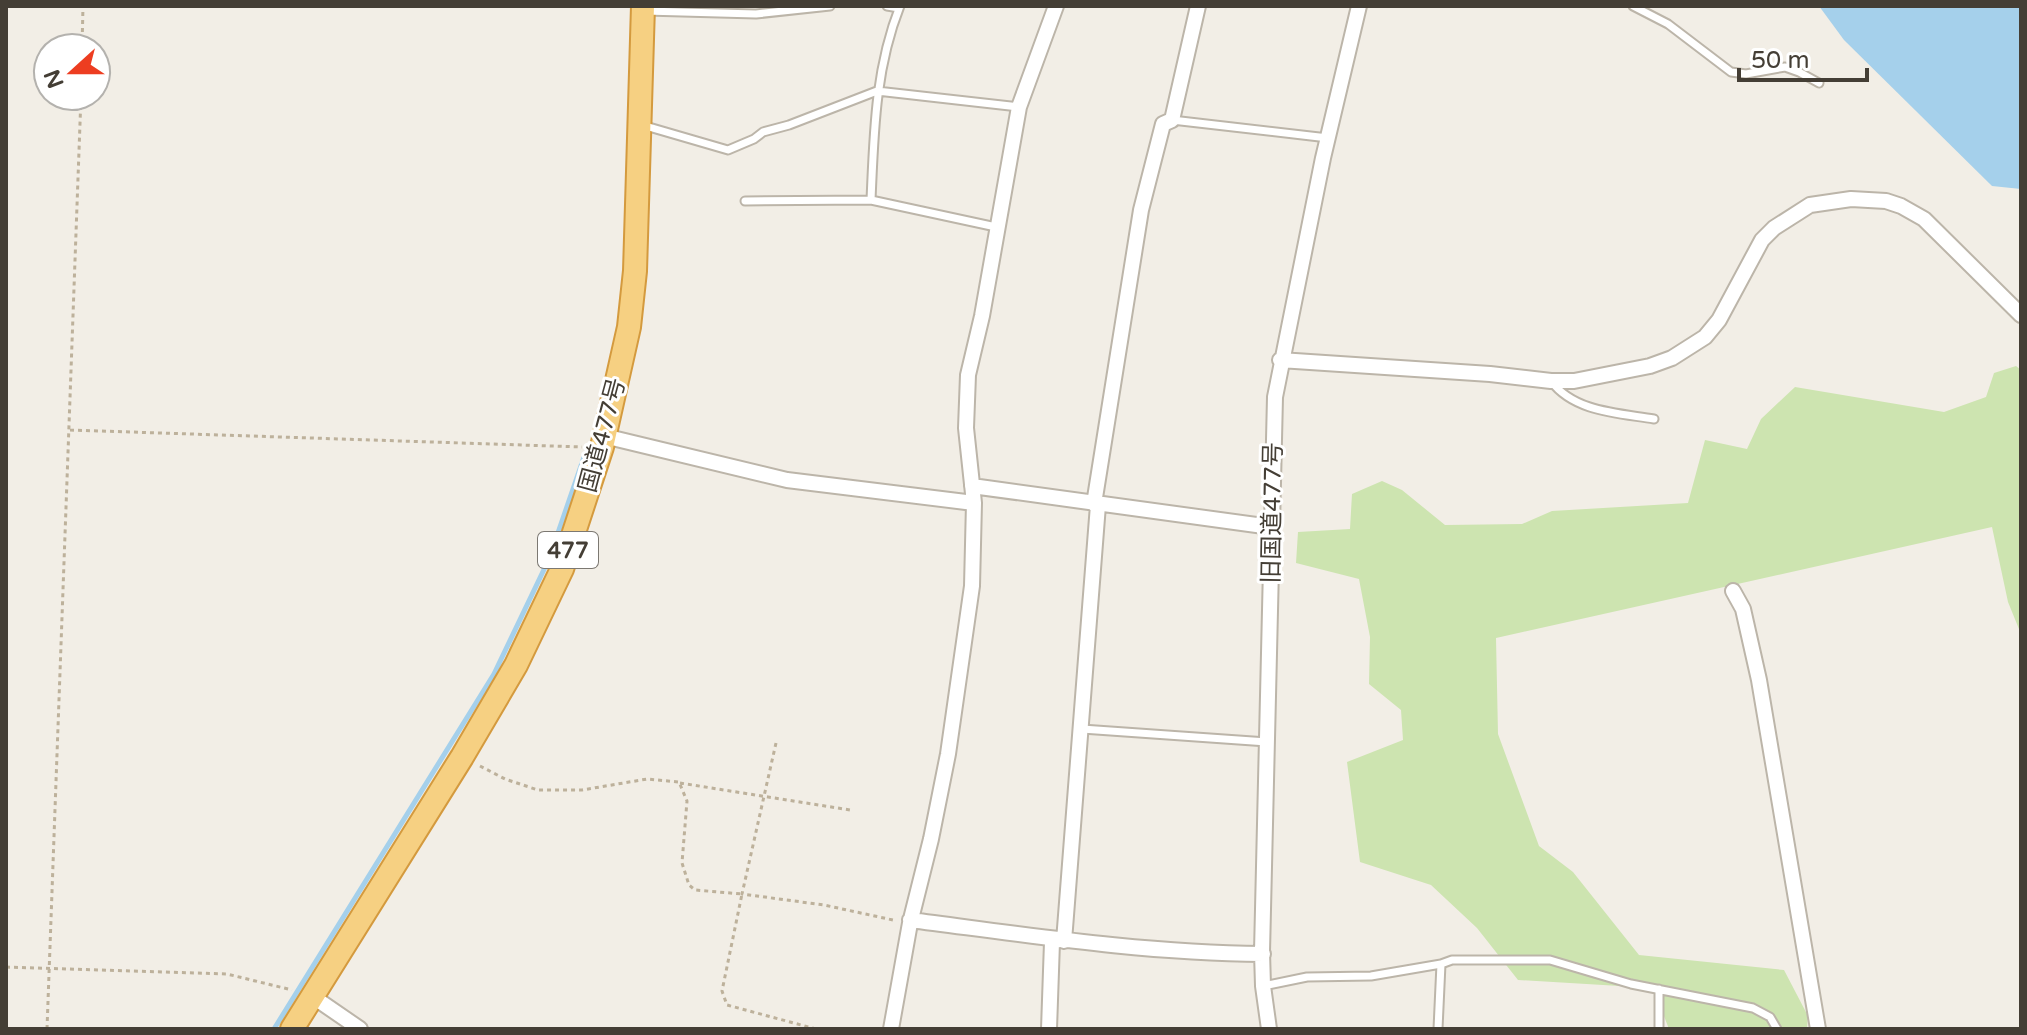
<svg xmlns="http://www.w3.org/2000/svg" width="2027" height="1035" font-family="'Varela Round','Noto Sans JP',sans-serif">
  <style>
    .green { fill: #cde4b0 }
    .water { fill: #a5d0eb }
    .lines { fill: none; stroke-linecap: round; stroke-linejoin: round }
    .stream { stroke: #a5d0eb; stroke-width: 5 }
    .service-casing { stroke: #bcb5a9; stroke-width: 11 }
    .minor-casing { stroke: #bcb5a9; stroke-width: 18 }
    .trunk-casing { stroke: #d49a3e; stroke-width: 26 }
    .path { stroke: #bdb19b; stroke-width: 3; stroke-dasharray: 4 4; stroke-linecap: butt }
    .service { stroke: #fff; stroke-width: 7 }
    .minor { stroke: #fff; stroke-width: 14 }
    .trunk { stroke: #f6d082; stroke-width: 22 }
    .labels { text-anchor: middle; stroke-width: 6; stroke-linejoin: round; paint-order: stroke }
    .shield { fill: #fff; stroke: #7c7872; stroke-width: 2 }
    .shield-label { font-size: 22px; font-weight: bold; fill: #443e35 }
    .street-label { font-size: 24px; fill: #443e35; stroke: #fff }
  </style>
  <rect width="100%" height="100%" fill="#f2eee6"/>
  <path class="green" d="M 2016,366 L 2021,370 L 2021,634 L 2008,602 L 1992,527 L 1496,638 L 1498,734 L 1539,846 L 1573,872 L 1639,955 L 1784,970 L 1808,1016 L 1807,1029 L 1669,1029 L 1653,988 L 1518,980 L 1477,928 L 1431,885 L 1360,862 L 1347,762 L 1403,740 L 1401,710 L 1369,684 L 1370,637 L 1359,579 L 1296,563 L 1298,532 L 1350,529 L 1352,494 L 1382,481 L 1402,490 L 1445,525 L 1522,524 L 1552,511 L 1688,503 L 1705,440 L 1747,449 L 1761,419 L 1795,387 L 1944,412 L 1986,397 L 1994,373 Z"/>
  <path class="water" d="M 1819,6 L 2021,6 L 2021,189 L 1992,186 L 1844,40 Z"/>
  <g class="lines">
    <path class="stream" d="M 274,1029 L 494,674 L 549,559 L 584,457"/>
    <defs>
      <path id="service" d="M 887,6 L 899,8
        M 1633,6 L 1668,24 L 1731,72 L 1746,74 L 1785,67 L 1799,72 L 1819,83
        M 645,11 L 756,14 L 830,6
        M 1172,120 L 1328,138
        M 642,125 L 728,150 L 754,139 L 763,132 L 789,125 L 877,91 L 1019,107
        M 871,200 C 874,133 875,69 900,6
        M 745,201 L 871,200 L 996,227
        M 1551,381 C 1574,412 1618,413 1654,419
        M 1082,729 L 1267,742
        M 1441,964 L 1452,960 L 1550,960 L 1631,984 L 1753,1008 L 1770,1017 L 1777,1029
        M 1263,986 L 1307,977 L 1371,976 L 1441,964 L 1438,1029
        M 1659,989 L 1659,1029"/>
      <path id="minor" d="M 1280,360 L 1490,374 L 1551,381 L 1574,381 L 1650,366 L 1672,358 L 1705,337 L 1719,320 L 1762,240 L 1774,228 L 1810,205 L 1851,199 L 1886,201 L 1901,206 L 1924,219 L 2021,315
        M 604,436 L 787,480 L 974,503
        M 972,486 L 1271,527
        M 1094,504 L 1141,210 L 1163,124 L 1172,120 L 1198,6
        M 1733,591 L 1743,609 L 1759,680 L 1818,1029
        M 910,920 C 1028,935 1143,953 1263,954
        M 1064,941 L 1098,505
        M 312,996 L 360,1029
        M 891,1029 L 910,923 L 931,839 L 948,754 L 972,586 L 974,503 L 966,428 L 968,375 L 982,316 L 1019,107 L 1056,6
        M 1049,1029 L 1052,942 L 1059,940
        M 1269,1029 L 1263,986 L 1262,952 L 1275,397 L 1323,158 L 1359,6"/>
      <path id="trunk" d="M 292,1029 L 462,757 L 516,665 L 562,569 L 602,447 L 629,327 L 635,271 L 643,6"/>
    </defs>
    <use href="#service" class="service-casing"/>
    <use href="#minor" class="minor-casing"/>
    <use href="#trunk" class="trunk-casing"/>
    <path class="path" d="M 82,48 L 83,6
      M 70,430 L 582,447
      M 776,743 L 742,894 L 824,905 L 893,920
      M 480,766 L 505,779 L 538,790 L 582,790 L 647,779 L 679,782 L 687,801 L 682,863 L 689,885 L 695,890 L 742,894 L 722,991 L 727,1005 L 816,1029
      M 680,783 L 850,810
      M 6,967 L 227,974 L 292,990
      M 47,1029 L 81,96"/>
    <use href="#service" class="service"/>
    <use href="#minor" class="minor"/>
    <use href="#trunk" class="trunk"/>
  </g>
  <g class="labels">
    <rect class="shield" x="538" y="532" width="60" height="36" rx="6"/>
    <g class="shield-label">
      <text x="568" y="558">477</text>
    </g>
    <g class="street-label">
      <text transform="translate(602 435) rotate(-75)" y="8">国道477号</text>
      <text transform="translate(1272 513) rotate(-89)" y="8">旧国道477号</text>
    </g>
  </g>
  <rect width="2027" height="1035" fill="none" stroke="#443e35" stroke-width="16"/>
  <g transform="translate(72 72) rotate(249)"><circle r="38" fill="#ffffff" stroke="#b4b2ae" stroke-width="2"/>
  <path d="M0-6L14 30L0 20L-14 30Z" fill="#ed3d21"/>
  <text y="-12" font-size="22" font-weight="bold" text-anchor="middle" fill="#443e35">N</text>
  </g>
  <path d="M1739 68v12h128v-12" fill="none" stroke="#443e35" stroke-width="4"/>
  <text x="1751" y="68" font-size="24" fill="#443e35" stroke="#ffffff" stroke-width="6" paint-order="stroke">50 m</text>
</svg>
